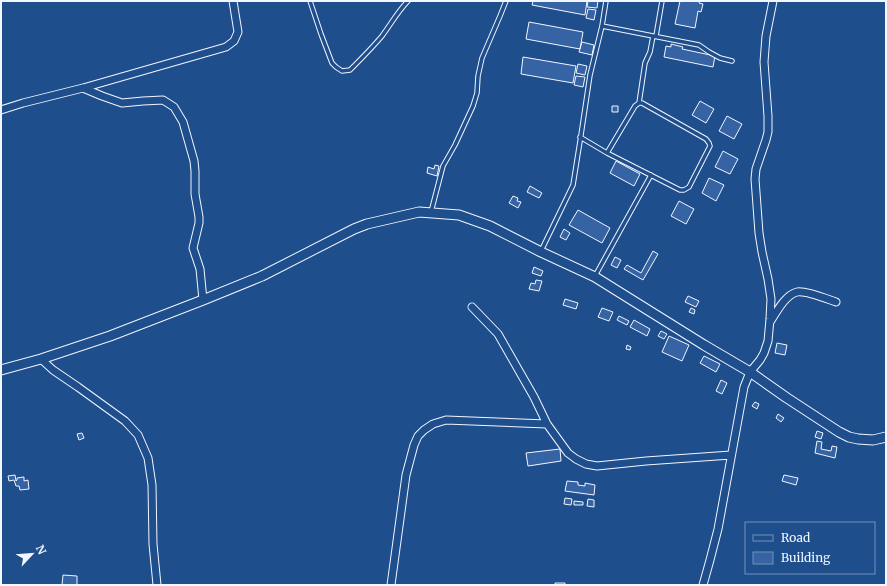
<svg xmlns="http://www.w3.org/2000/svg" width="887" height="586" viewBox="0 0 887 586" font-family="Merriweather,serif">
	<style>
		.building { fill: #3563a3; stroke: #f2f6ff }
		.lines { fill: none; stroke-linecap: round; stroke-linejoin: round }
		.service-casing { stroke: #f2f6ff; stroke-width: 5.5 }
		.minor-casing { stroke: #f2f6ff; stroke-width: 9 }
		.tertiary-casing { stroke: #f2f6ff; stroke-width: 11 }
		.service { stroke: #1f4e8c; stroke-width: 3.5 }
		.minor { stroke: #1f4e8c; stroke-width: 7 }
		.tertiary { stroke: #1f4e8c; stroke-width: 9 }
	</style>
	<rect width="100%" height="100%" fill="#1f4e8c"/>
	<path class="building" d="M533 1H587L585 15 532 5Z
		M588 1H598L597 8 587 7Z
		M680 1H700L699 3 703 4 701 12 698 11 695 28 675 24Z
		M588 9 596 10 594 20 586 18Z
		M529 22 583 32 580 49 526 39Z
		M582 42 594 45 592 55 579 52Z
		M671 44 683 47 682 49 715 56 713 67 664 57 666 46 671 47Z
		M523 57 576 66 573 83 521 74Z
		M578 64 587 66 585 75 576 73Z
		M576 76 585 77 583 87 574 85Z
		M700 101 714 109 706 123 692 115Z
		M612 106H618V112H612Z
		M727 116 742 124 734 139 719 131Z
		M723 151 738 159 730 174 715 167Z
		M616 161 640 174 634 186 610 173Z
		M435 165 439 166 437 176 427 173 428 167 434 169Z
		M709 178 724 185 716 201 702 193Z
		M530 186 542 193 539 198 527 192Z
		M513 196 518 198 517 201 521 202 518 208 509 203Z
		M679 201 694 209 686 224 671 216Z
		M578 210 610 228 602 243 569 225Z
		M564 229 570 233 566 240 560 237Z
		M653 251 658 254 643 280 624 269 627 265 641 273Z
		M615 257 621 260 617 268 611 265Z
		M534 267 543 271 541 276 532 273Z
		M536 280 542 281 539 291 529 289 531 283 535 284Z
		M688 296 699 301 696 307 685 302Z
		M565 299 578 303 576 309 563 305Z
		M602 308 613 312 609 321 598 317Z
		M691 308 695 310 694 314 689 312Z
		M619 316 629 321 627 325 617 320Z
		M634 320 650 329 647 336 630 327Z
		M661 331 667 334 664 339 658 336Z
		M669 336 689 345 682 361 662 352Z
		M777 343 787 345 785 355 775 353Z
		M627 345 631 347 630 350 626 349Z
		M704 356 720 364 716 372 700 363Z
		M721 380 727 383 722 394 716 391Z
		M755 402 759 404 757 409 752 406Z
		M778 414 784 418 781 422 776 418Z
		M817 431 823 433 821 439 815 437Z
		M82 433 84 438 79 440 77 434Z
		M817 441 822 442 821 449 831 451 832 446 837 447 835 458 815 453Z
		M560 449 561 461 528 466 526 453Z
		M15 475 16 481 17 480V478L24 477V481L28 480 29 489 20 490 19 486H16L14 480 9 481 8 476Z
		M784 475 798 478 796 485 782 481Z
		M567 481 578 482V485L585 486V483L595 485 594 495 565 491Z
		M565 498 572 499 571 505 564 504Z
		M588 499 594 500V507L587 506Z
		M574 501 583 502V505H574Z
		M63 575 77 576V585H62Z
		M555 583H565V585H555Z"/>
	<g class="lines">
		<defs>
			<path id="service" d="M310 1 321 34 332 63 336 67 342 71 350 70C361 59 372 48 382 36 391 24 398 11 408 1
				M602 26 699 45 709 52 720 58 732 61
				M656 36 662 1
				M639 103 645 63 650 52 653 36
				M580 137 607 153 680 190H684L689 187 710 146 709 143 706 139 642 103H639L635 106 607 153
				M431 212 443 166 455 145 473 106 477 93 478 76 482 58 500 16 506 1
				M541 251 573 185 581 135 590 75 602 26 606 1
				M595 276 651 175"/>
			<path id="minor" d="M83 88 102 96 122 103 143 101 163 100 174 107 183 122 194 161 195 171V194L199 217V223L193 248 200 269 203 300
				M1 110 23 103 83 88 226 47 234 41 238 32 233 1
				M472 307 498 334 534 397 547 424 568 453 576 459 586 464 597 466 646 461 731 455
				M770 322C776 313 785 295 797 292 805 290 827 299 836 302
				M41 359 53 370 78 387 125 421 138 435 148 458 152 485 153 544 157 585
				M391 585 406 475 414 445 418 436 424 430 433 424 446 420 547 424
				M703 585 710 560 718 529 744 387 750 372 760 360 764 353 768 341 770 319 771 299 768 279 762 252 759 233 755 179 756 169 766 140 768 132V116L764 62 766 36 773 1"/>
			<path id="tertiary" d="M1 370 41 359 110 336 203 300 262 276 354 229 367 224 419 212 459 215 490 226 541 252 595 277 704 345 750 372 787 398 839 432 849 437 858 439 873 440 886 437"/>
		</defs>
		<use href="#service" class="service-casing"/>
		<use href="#minor" class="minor-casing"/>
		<use href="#tertiary" class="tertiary-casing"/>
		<use href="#service" class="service"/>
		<use href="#minor" class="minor"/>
		<use href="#tertiary" class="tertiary"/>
	</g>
	<rect width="887" height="586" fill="none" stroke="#f2f6ff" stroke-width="4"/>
	<rect x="745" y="522" width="130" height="52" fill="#1f4e8c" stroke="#7391ba"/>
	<rect x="753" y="535" width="20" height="6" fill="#1f4e8c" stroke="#7391ba"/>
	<text x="781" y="542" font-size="12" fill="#f2f6ff">Road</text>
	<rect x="753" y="552" width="20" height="12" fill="#3563a3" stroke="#7391ba"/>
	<text x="781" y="562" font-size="12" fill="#f2f6ff">Building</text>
	<g transform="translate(32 554) rotate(64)" stroke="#1f4e8c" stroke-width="3" paint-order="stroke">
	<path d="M0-3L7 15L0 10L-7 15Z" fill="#f2f6ff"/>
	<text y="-6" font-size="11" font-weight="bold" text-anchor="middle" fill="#f2f6ff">N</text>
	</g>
</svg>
